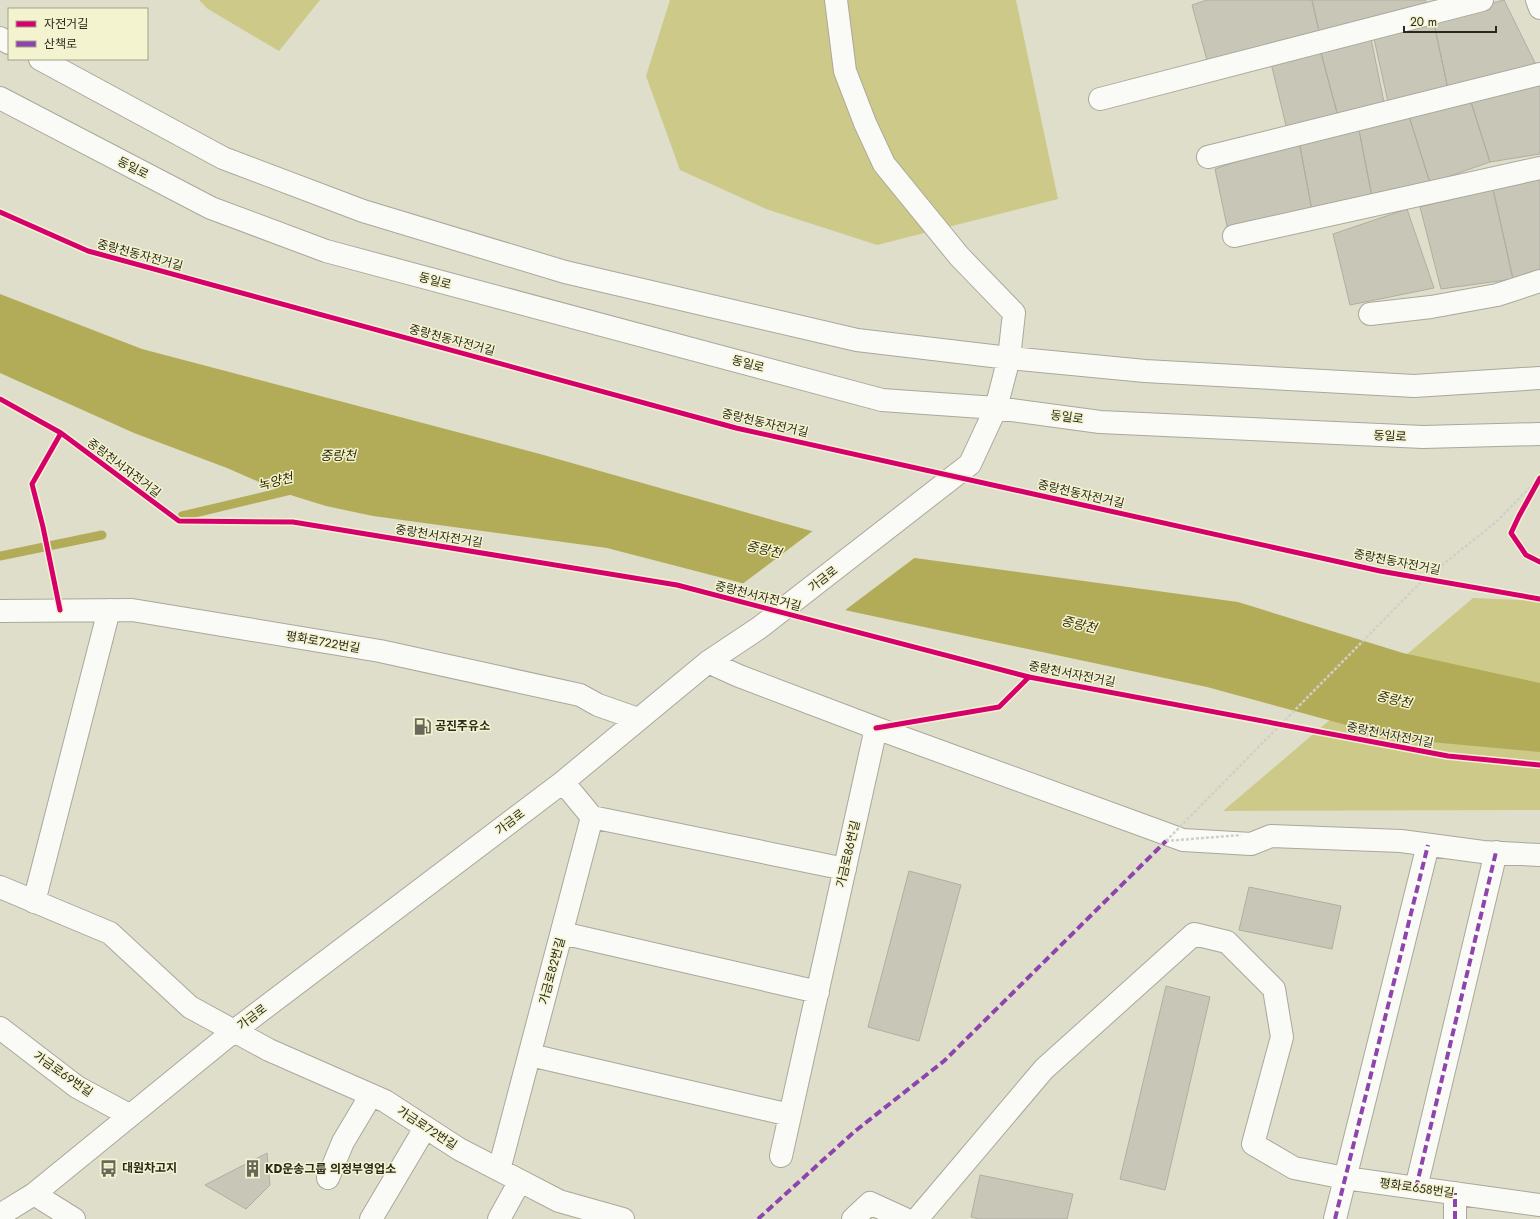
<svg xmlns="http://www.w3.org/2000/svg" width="1540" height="1219" viewBox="0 0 1540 1219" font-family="Jost,'Noto Sans KR',sans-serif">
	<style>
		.green { fill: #cdc988 }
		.water { fill: #b2ac58 }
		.pier { fill: #dfdecb }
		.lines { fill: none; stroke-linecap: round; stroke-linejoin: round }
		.stream { stroke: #b2ac58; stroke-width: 9 }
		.building { fill: #c7c6b7; stroke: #afafa0 }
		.minor-casing { stroke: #a9a89a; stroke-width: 24 }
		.minor { stroke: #fafaf7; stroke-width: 22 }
		.path-bridge { stroke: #d0d0c9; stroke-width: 2.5; stroke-dasharray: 3 2; stroke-linecap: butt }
		.quiet { stroke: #8e44ad; stroke-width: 4; stroke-dasharray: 8 4; stroke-linecap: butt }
		.cycleway-casing { stroke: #f4f3d0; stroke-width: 8 }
		.cycleway { stroke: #d6006c; stroke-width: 5 }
		.labels { text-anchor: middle; stroke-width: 3; stroke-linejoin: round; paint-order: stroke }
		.street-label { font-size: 12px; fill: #29281b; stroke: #f4f3d0 }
		.poi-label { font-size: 12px; font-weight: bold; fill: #29281b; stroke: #f4f3d0; text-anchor: start }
		.water-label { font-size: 13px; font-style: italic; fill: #312d00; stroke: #f4f3d0 }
	</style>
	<rect width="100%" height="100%" fill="#dfdecb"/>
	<path class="green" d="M199 0H320L279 51 208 9Z
		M670 0H1016L1058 199 877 245 766 209 680 170 646 76Z
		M1473 598 1540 601V810L1223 811Z"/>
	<path class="water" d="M0 294 142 349 540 454 900 556 1238 602 1403 653 1540 683V752L1398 739 1207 687 849 611 607 548 373 516 326 506 284 493 227 468 134 433 0 373Z"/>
	<path class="pier" d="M814 530 900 554 917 556 844 611 741 585Z"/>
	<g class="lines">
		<path class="stream" d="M182 516 295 489
			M0 556 102 535"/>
	</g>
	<path class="building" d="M1207 0H1312L1320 36 1208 64 1192 5Z
		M1312 0H1425L1427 3 1320 36Z
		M1504 0 1537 67 1448 89 1433 19Z
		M1433 19 1448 89 1388 102 1373 34Z
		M1370 34 1385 107 1339 120 1321 53Z
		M1321 53 1339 120 1288 134 1271 63Z
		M1540 78V154L1490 162 1470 99Z
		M1470 99 1490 162 1430 183 1409 116Z
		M1409 116 1430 183 1373 202 1359 130Z
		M1359 130 1373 202 1313 216 1299 141Z
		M1299 141 1313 216 1228 231 1215 169Z
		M1540 177V271L1513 279 1493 189Z
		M1493 189 1513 279 1441 289 1420 207Z
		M1407 209 1434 288 1350 305 1333 234Z
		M909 871 961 885 919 1041 868 1027Z
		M1249 887 1341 906 1332 949 1239 930Z
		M1166 986 1210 997 1165 1190 1120 1179Z
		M267 1153 270 1185 246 1209 205 1185Z
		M980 1175 1073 1194 1067 1219H979L971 1217Z"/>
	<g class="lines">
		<defs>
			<path id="minor" d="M1537 0 1540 8
				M0 38 9 43
				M40 59 223 158 363 211 565 272 857 340 1009 358 1145 371 1414 386 1540 378
				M0 98 211 208 326 251 882 400 996 408 1100 422 1423 437 1540 434
				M1100 99 1482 0
				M1208 157 1540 74
				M1234 236 1540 168
				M1370 314 1431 307 1497 295 1540 281
				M0 611 132 610 380 651 580 695 598 705 638 719
				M708 662 739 676 876 728 781 1156
				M876 728 1183 840 1251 844 1271 836 1401 841 1483 852 1540 855
				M592 817 845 869
				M0 887 110 933 190 1007 234 1031 269 1050 385 1101 459 1149 559 1201 623 1219
				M34 902 109 610
				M562 933 818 992
				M0 1028 77 1087 129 1115
				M530 1055 790 1115
				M499 1170 592 817 563 782
				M328 1178 343 1142 371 1095
				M1416 1188 1496 852
				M34 1194 74 1219
				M0 1215 34 1194 234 1031 563 782 708 662 759 628 970 464 996 408 1009 358 1014 313 959 256 884 164 865 123 845 71 836 0
				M371 1219 425 1128
				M499 1219 520 1181
				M853 1219 870 1203 905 1219
				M917 1219 1044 1069 1194 934 1227 942 1274 989 1282 1037 1253 1144 1294 1168 1345 1178 1540 1205
				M1335 1219 1428 845
				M1455 1219V1193"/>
		</defs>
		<use href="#minor" class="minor-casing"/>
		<use href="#minor" class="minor"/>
		<path class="path-bridge" d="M1166 841 1421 582 1496 522 1540 477
			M1166 841 1241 835"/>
		<path class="quiet" d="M1416 1188 1496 852
			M758 1219 854 1132 944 1061 1166 841
			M1335 1219 1428 845
			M1455 1219V1193"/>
		<defs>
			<path id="cycleway" d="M0 212 88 251 736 428 1380 571 1540 599
				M0 399 61 433 179 521 293 522 677 585 1029 677 1448 756 1540 765
				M1540 478 1519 516 1511 533 1526 555 1540 562
				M60 610 43 527 32 484 61 433
				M876 728 999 707 1029 677"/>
		</defs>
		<use href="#cycleway" class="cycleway-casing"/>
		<use href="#cycleway" class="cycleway"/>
	</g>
	<defs>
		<symbol id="fuel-bare" viewBox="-9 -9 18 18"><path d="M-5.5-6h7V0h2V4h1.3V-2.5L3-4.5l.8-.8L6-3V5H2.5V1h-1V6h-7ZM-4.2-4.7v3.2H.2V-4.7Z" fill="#696859" stroke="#f4f3d0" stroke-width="2.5" paint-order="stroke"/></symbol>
		<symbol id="bus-bare" viewBox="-9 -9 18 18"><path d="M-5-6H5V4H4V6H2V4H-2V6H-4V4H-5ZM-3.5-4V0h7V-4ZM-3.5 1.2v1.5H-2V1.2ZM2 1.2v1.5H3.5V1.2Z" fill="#696859" stroke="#f4f3d0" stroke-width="2.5" paint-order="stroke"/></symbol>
		<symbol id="building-bare" viewBox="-9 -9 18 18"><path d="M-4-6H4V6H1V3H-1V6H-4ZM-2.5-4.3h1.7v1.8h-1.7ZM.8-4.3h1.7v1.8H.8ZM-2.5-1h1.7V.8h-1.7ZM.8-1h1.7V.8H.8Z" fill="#696859" stroke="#f4f3d0" stroke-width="2.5" paint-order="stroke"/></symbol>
	</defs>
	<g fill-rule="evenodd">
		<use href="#fuel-bare" x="410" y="714" width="25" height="25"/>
		<use href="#bus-bare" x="96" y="1156" width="25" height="25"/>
		<use href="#building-bare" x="240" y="1156" width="25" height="25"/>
	</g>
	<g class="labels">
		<g class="street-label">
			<text transform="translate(133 168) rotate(27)" y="4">동일로</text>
			<text transform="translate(140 255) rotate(15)" y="4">중랑천동자전거길</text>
			<text transform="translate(435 281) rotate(15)" y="4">동일로</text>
			<text transform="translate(452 340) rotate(15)" y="4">중랑천동자전거길</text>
			<text transform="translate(748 364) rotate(15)" y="4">동일로</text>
			<text transform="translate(1067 417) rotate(8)" y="4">동일로</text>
			<text transform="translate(765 423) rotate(13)" y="4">중랑천동자전거길</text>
			<text transform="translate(1390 436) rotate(3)" y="4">동일로</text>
			<text transform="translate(124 468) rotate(37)" y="4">중랑천서자전거길</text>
			<text transform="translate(1081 494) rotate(13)" y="4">중랑천동자전거길</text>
			<text transform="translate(439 536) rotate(9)" y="4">중랑천서자전거길</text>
			<text transform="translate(1397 562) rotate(11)" y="4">중랑천동자전거길</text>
			<text transform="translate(823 579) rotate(-38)" y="4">가금로</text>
			<text transform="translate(758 596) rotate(14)" y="4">중랑천서자전거길</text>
			<text transform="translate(323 642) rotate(10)" y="4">평화로722번길</text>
			<text transform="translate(1072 674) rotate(11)" y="4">중랑천서자전거길</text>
			<text transform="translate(1390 735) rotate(11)" y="4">중랑천서자전거길</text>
			<text transform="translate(510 822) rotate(-37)" y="4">가금로</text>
			<text transform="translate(848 854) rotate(-77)" y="4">가금로86번길</text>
			<text transform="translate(552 971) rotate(-75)" y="4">가금로82번길</text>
			<text transform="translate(252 1017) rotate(-37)" y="4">가금로</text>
			<text transform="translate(63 1074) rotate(35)" y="4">가금로69번길</text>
			<text transform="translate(427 1128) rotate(33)" y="4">가금로72번길</text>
			<text transform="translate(1417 1188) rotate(8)" y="4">평화로658번길</text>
		</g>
		<g class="poi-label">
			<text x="435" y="730">공진주유소</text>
			<text x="122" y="1172">대원차고지</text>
			<text x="265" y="1173">KD운송그룹 의정부영업소</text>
		</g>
		<g class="water-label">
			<text x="338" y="460">중랑천</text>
			<text transform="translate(275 481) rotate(-14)" y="5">녹양천</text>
			<text transform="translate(764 549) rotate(13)" y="5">중랑천</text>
			<text transform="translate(1079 624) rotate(13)" y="5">중랑천</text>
			<text transform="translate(1394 699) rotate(13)" y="5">중랑천</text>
		</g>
	</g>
	<rect x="8" y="8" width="140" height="52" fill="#f4f3d0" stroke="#a3a288"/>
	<rect x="16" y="21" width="20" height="6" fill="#d6006c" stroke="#a3a288"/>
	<text x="44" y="28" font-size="12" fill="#29281b">자전거길</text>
	<rect x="16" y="41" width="20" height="6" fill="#8e44ad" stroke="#a3a288"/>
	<text x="44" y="48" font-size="12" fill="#29281b">산책로</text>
	<path d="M1404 26v6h92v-6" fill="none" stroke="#29281b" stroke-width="2"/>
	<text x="1410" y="26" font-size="12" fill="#29281b" stroke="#f4f3d0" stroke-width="3" paint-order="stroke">20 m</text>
</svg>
